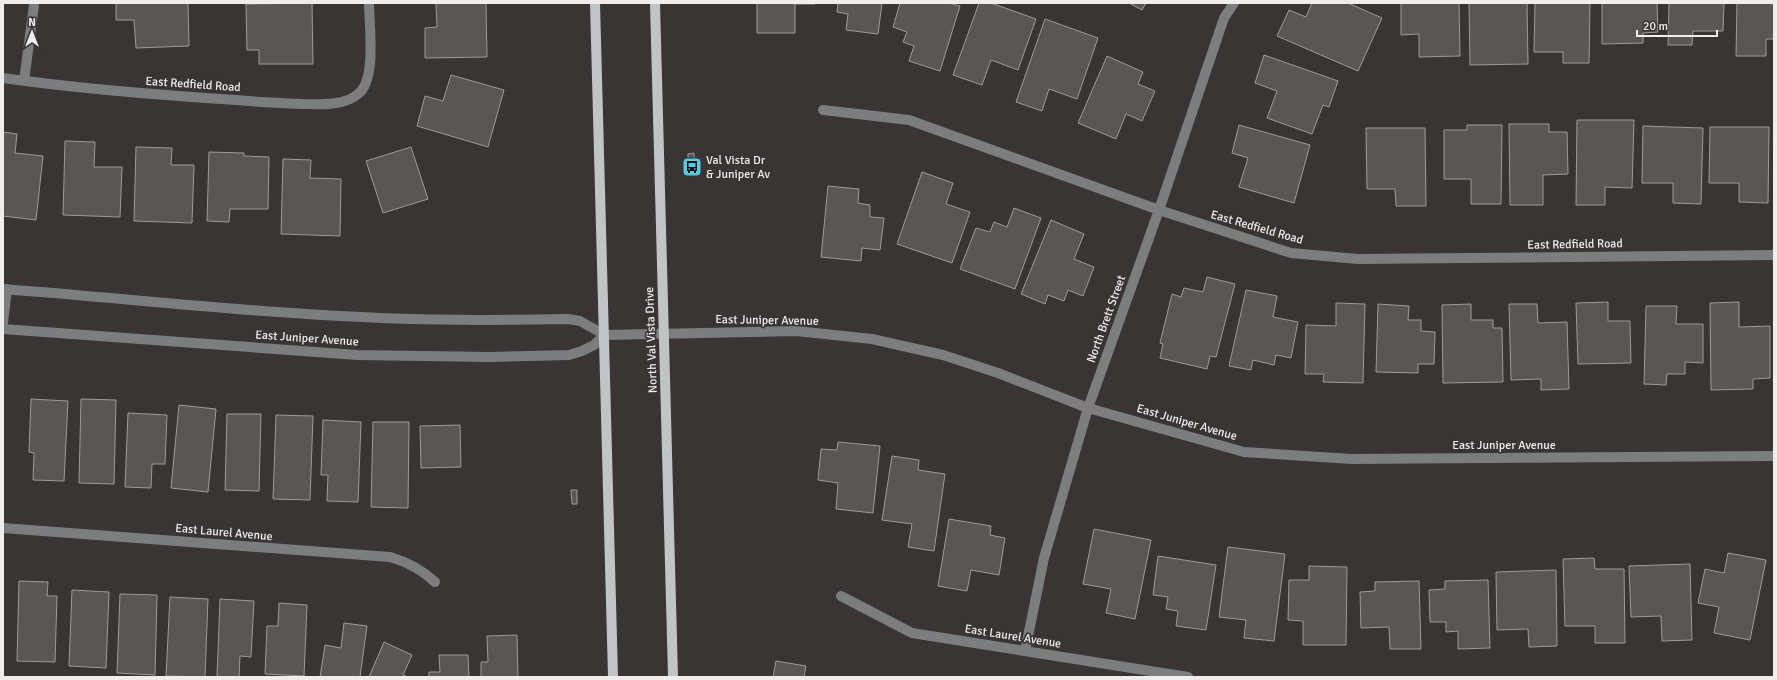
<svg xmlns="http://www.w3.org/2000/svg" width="1777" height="680" viewBox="0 0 1777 680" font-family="Signika,sans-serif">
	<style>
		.building { fill: #595755; stroke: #9e9b99 }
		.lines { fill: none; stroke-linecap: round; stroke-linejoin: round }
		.minor { stroke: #7b7d7e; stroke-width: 10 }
		.major { stroke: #c0c4c5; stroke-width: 10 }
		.labels { text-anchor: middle; stroke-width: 3.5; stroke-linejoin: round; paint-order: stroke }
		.street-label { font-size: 12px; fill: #efeeed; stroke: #383534 }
		.poi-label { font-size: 12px; fill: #efeeed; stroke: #383534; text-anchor: start }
	</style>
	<rect width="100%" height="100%" fill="#383534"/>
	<path class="building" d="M116 3H188L189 46 136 48 134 20H116Z
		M312 3 313 64H259V50H247L246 4Z
		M436 3H486L487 57 425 58V28L437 27Z
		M757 3H815V4H795V33H757Z
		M838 3H882L878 34 846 30 848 14 837 12Z
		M900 3H949L960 6 940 71 909 61 914 46 903 42 907 32 893 27Z
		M979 3H991L1036 19 1018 70 991 60 982 85 953 75Z
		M1129 3H1146L1142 10Z
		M1312 3H1348L1382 18 1358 71 1277 36 1289 10 1306 17Z
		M1401 3H1459L1460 56 1419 57V34L1401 35Z
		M1469 3H1527L1528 64 1470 65Z
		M1535 3H1590L1589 63H1563V52H1534Z
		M1602 3H1657L1658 32 1643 33V43L1602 44Z
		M1669 3H1724L1723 31H1693L1692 45H1668Z
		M1737 3H1774V39H1766V56H1736Z
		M1045 19 1098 38 1077 99 1049 89 1042 111 1016 102Z
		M1264 55 1338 81 1329 107 1323 105 1312 134 1267 118 1277 91 1255 83Z
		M1107 56 1143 72 1138 84 1155 91 1142 121 1126 114 1116 139 1078 123Z
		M451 75 504 90 488 147 417 126 425 96 443 101Z
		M1577 120H1634L1632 188 1605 187V205H1576Z
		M1509 124H1549V132H1567L1568 174 1543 175V205H1510Z
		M1239 125 1310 145 1294 203 1239 187 1248 158 1232 153Z
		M1467 125H1502L1501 204H1471V179H1444V130H1467Z
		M1643 126 1703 128 1701 204 1673 203V183H1642Z
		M1710 127H1769L1768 203 1739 202V183H1709Z
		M1366 128H1425L1426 206H1396L1395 189H1367Z
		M3 132 17 134 15 153 43 156 36 220 3 216Z
		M65 141 95 142 94 167H122L120 217 63 215Z
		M136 147 172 148 171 165H194L192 223 134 221Z
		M411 147 428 199 383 213 366 161Z
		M209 152 244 153V156L269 157 268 209H230L229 222 207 221Z
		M694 153 695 172H688V154Z
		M283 159 311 160 310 178 341 179 340 236 281 234Z
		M922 172 953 183 946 204 970 212 952 263 897 244Z
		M828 186 859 189 858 203 870 205V217L884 218 880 250 862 248 861 261 821 257Z
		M1014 208 1041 218 1015 289 960 269 976 228 990 232 994 222 1007 227Z
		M1051 220 1084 234 1074 259 1094 267 1083 296 1068 290 1064 301 1048 295 1045 304 1021 294Z
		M1207 277 1235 284 1216 357 1210 356 1207 369 1160 358 1163 344 1160 343 1172 294 1181 297 1184 288 1203 292Z
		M1246 290 1277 296 1273 317 1298 322 1291 358 1276 355 1274 365 1253 360 1251 370 1229 366Z
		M1608 302V321H1630L1631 363 1578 364 1576 303Z
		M1739 302V327L1770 326V378L1753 379V389L1711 390 1710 303Z
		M1336 303 1365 304 1363 383 1323 382 1324 374H1305L1306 325 1336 326Z
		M1378 304 1409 306 1408 320H1421V331L1435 332 1434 364H1418V373L1376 372Z
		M1471 304V320H1493V328H1502L1503 382 1443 383 1442 305Z
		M1509 304H1537L1538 323 1567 322 1569 389 1541 390V379L1511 380Z
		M1646 306H1677L1676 324H1703V363L1685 362V374H1667L1666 385 1644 384Z
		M31 399 68 401 64 481 33 480 34 453 29 452Z
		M81 399 116 400 114 484 79 483Z
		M179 405 216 409 208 492 171 488Z
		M128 413 167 415 165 464H152L151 488 125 487Z
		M227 414H261L259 491 225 490Z
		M276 415 313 416 310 500 273 499Z
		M323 420 361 422 358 502 327 501 328 475H321Z
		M373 422H409L408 508 371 507Z
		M460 425 461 467 421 468 420 426Z
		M838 442 880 446 873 513 836 509 838 483 818 480 821 449 837 450Z
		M892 456 919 460 918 470 945 474 934 551 908 547 912 524 882 520Z
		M571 490H577V504H572Z
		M949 519 991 526 990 535 1005 538 999 575 971 570 967 591 938 586Z
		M1094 529 1151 540 1135 619 1106 613 1111 589 1083 584Z
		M1228 547 1285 554 1274 641 1244 638 1246 620 1219 617Z
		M1728 553 1766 560 1750 640 1714 633 1719 607 1698 603 1705 569 1724 573Z
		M1158 556 1216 565 1206 630 1176 626 1178 611 1166 609 1168 597 1153 595Z
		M1594 558 1595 569H1624L1625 643H1595V626H1565L1563 559Z
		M1690 564 1692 640 1662 641 1661 616 1631 617 1629 566Z
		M1309 566 1347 567 1346 645H1303V621L1288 620 1289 580H1309Z
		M1556 570 1557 646 1529 647 1528 629 1497 630 1496 572Z
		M1488 580 1490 648 1458 649V631L1446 632V622H1430L1429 590 1445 589V581Z
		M19 581 48 582 47 596H57L55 662 17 661Z
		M1419 581 1421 649H1390L1389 627 1361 628 1360 592 1375 591V582Z
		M72 590 109 592 106 668 69 666Z
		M120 594 157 595 155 675 117 673Z
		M170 597 208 599 205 677 166 676Z
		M220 599 254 601 251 657 240 656 239 677H217Z
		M279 603 307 605 304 676 265 674 267 626H278Z
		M344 623 367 626 360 677H320L325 645 341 648Z
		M517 635 518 677H481V662H488L487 636Z
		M384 642 412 655 403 675 408 677H369Z
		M439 655H468L469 677H429V672H440Z
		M776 661 806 666 804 677H773Z"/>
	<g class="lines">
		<path class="minor" d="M3 78C80 89 158 95 236 100 258 102 280 103 303 104 314 104 325 105 336 103 344 102 352 99 358 94 377 80 369 25 369 3
			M24 81 34 5
			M823 110 909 120 1159 210 1291 253 1358 259 1774 255
			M3 289C123 298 242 312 362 317 431 321 499 320 568 319L580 321 605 335 796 331 872 339 943 355 998 373 1088 408 1244 452 1352 459 1774 456
			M3 323 7 289
			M3 329 357 355 489 357 569 355 582 351 594 345 605 335
			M3 528 390 557C408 562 421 569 435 582
			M841 596 912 633 1188 677
			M1025 651 1044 558 1088 408 1159 210 1224 18 1234 3"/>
		<path class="major" d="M595 3 613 677
			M655 3 673 677"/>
	</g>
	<defs>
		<symbol id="bus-square" viewBox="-11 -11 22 22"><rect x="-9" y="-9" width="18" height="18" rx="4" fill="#57c9e2" stroke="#383534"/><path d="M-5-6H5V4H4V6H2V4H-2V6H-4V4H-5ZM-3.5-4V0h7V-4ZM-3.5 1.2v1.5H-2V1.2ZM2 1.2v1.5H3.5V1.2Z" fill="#111"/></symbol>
	</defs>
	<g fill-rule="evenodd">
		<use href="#bus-square" x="681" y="156" width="22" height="22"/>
	</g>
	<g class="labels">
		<g class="street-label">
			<text transform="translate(193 84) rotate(4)" y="4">East Redfield Road</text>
			<text transform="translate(1257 227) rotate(16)" y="4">East Redfield Road</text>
			<text transform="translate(1575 244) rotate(-1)" y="4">East Redfield Road</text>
			<text transform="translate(1106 319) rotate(-70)" y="4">North Brett Street</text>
			<text transform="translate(767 320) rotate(1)" y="4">East Juniper Avenue</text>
			<text transform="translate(307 338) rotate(4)" y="4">East Juniper Avenue</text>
			<text transform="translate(651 340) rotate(-92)" y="4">North Val Vista Drive</text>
			<text transform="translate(1187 422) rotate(16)" y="4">East Juniper Avenue</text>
			<text x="1504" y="449">East Juniper Avenue</text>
			<text transform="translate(224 532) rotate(5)" y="4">East Laurel Avenue</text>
			<text transform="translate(1013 636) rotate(9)" y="4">East Laurel Avenue</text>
		</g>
		<g class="poi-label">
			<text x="706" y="164">Val Vista Dr<tspan x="706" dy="14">&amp; Juniper Av</tspan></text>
		</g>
	</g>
	<rect width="1777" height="680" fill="none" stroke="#efeeed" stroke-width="8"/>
	<g transform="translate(32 32)" stroke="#383534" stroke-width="3" paint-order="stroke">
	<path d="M0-3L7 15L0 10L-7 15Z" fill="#efeeed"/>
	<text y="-6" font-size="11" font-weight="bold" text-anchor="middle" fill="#efeeed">N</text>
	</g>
	<path d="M1637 30v6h80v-6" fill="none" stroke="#efeeed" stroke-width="2"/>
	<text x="1643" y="30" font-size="12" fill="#efeeed" stroke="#383534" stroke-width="3" paint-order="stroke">20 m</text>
</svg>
